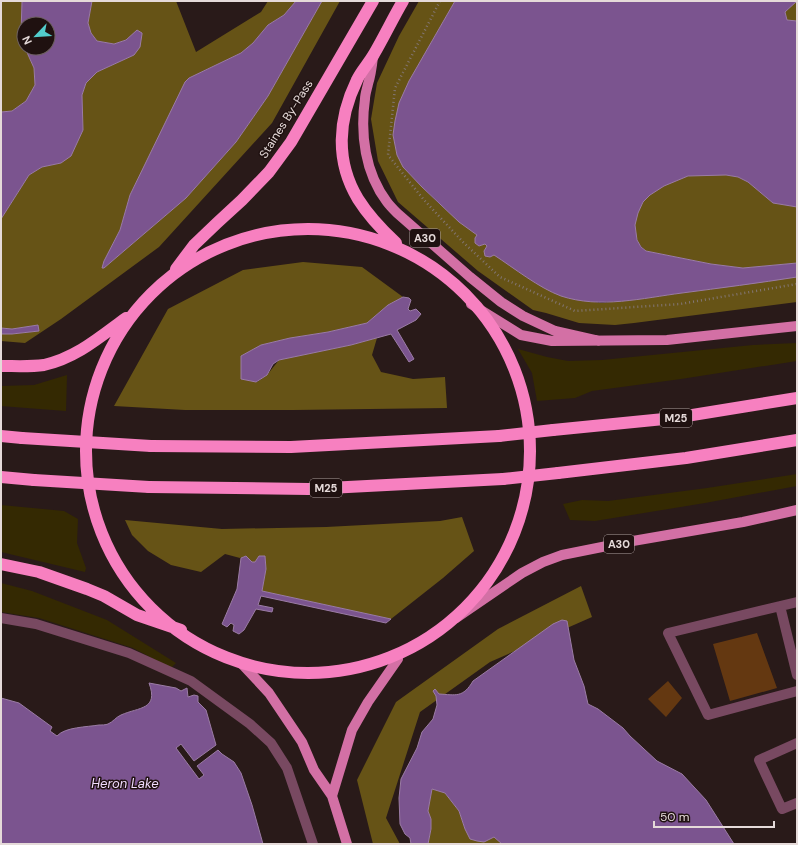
<svg xmlns="http://www.w3.org/2000/svg" width="798" height="845" viewBox="0 0 798 845" font-family="'DM Sans',sans-serif">
	<style>
		.green { fill: #342902 }
		.forest { fill: #665316 }
		.water { fill: #7b548f; stroke: #9b7ca5 }
		.building { fill: #643811 }
		.lines { fill: none; stroke-linecap: round; stroke-linejoin: round }
		.path { stroke: #837675; stroke-width: 2.5; stroke-dasharray: 1 3; stroke-linecap: butt }
		.minor { stroke: #784961; stroke-width: 10 }
		.major { stroke: #d370a5; stroke-width: 10 }
		.highway { stroke: #f780c0; stroke-width: 12 }
		.highway-bridge { stroke: #f780c0; stroke-width: 12 }
		.labels { text-anchor: middle; stroke-width: 3; stroke-linejoin: round; paint-order: stroke }
		.shield { fill: #1f1110; stroke: #aa9e9d; stroke-width: 1 }
		.shield-label { font-size: 11px; font-weight: bold; fill: #e5dad9 }
		.street-label { font-size: 12px; fill: #e5dad9; stroke: #1f1110 }
		.water-label { font-size: 13px; font-style: italic; fill: #f1dbfe; stroke: #1f1110 }
	</style>
	<rect width="100%" height="100%" fill="#291a19"/>
	<path class="green" d="M797 343V361L681 379 592 391 575 398 537 401 532 373 518 349 547 357 568 361 602 360 753 345Z
		M67 375 66 411 1 406V386L34 385Z
		M797 474V486L705 503 595 521 570 520 563 504 582 500 608 501 707 488Z
		M1 505 64 511 78 519 77 543 86 568 85 572 1 552Z
		M1 583 32 591 107 620 176 663 171 668 133 648 39 618 1 612Z"/>
	<path class="forest" d="M1 1H22L21 34 24 44V48H25L34 68 35 85 26 101 12 111 1 112Z
		M92 1H176L196 52 261 12 268 1H296L284 15 268 25 253 43 241 53 189 78 130 195 120 230 104 261V268L186 198 236 142 268 96 322 1H340L272 123 159 247 61 319 25 343 1 341V334H12L39 331 38 325 12 329 1 328V219L29 175 42 167 61 163 83 130 82 95 86 83 97 72 134 55 126 40 114 44 97 41 91 33 88 23Z
		M419 1H455L409 82 403 167C426 192 450 215 477 235L479 246 485 244 494 254 543 287 579 300 602 303 638 299 797 277V302L634 323 615 325 579 323 546 313 533 310 478 271 398 202 378 161 371 119 377 83 399 36Z
		M797 1V21L787 20 785 12Z
		M726 175 738 177 748 182 773 203 797 207V263L744 268 711 264 646 251C637 244 636 238 635 227 633 203 655 189 674 181 679 180 684 177 689 176 700 174 714 175 726 175Z
		M303 262 362 267 403 297 388 305 367 323 328 332 290 338 261 345 241 356 257 382 267 375 279 360 351 345 377 338 372 355 381 372 413 379 445 377 447 408 294 410H185L114 406 168 309 243 270Z
		M462 517 474 551 443 578 391 619 262 591 266 569 265 556 255 562H252L246 556 240 558 225 554 201 572 171 565 148 551 132 535 125 520 222 529 326 527 440 521Z
		M581 586 592 617 490 662 420 712 386 818 400 844H373L357 780 396 702 498 629Z
		M432 789 445 793 459 811 465 829 484 842 494 837 502 844H428L431 829V820L428 811Z"/>
	<path class="water" d="M22 1H92L88 23 91 33 97 41 114 44 126 40 137 30 142 33V34L140 47 134 55 97 72 86 83 82 95 83 130 71 156 61 163 42 167 29 175 1 219V112L12 111 26 101 35 85 34 68 25 48H48V24H24V44L21 34Z
		M296 1H322L268 96 236 142 186 198 104 268H102L104 261 120 230 130 195 185 82 189 78 241 53 253 43 268 25 284 15Z
		M455 1H797L785 12 787 20 797 21V207L773 203 748 182 738 177 726 175 688 176 664 186 650 195 643 202 638 213 635 225 637 240 641 247 646 251 711 264 743 268 797 263V277C759 283 720 288 682 293 643 298 600 309 561 296 539 288 514 268 494 255L490 257 485 256 484 251 487 246 485 244 479 246 475 243V238L477 235 459 222 422 187 403 167 397 155 393 135 395 121 399 103 409 81Z
		M403 297 409 298 411 300 408 309 410 311 416 309 421 314 416 320 397 330 414 359 409 362 391 334 351 345 279 360 273 364 267 375 256 382 241 379V356L261 345 290 338 328 332 367 323 388 305Z
		M38 325 39 331 12 334H1V328L12 329Z
		M246 556 252 562H255L259 556H265L266 569 262 591 391 619 386 623 261 596 258 605 273 608 272 612 256 609 244 630 239 634 233 631 234 625 231 623 227 627 222 624 237 589 241 558Z
		M562 620 567 621 574 660 584 686 588 704 598 709 623 728 630 736 657 761 682 774 706 800 734 844H502L494 837 484 842 477 841 470 839 465 829 459 811 445 793 432 789 428 811 431 819V829L428 844H411L410 838 405 834 400 824 399 798 401 779 417 748 422 732 433 719 437 705 436 696 433 691 435 689 439 694C456 695 463 698 473 681L553 624Z
		M149 683 176 688 181 691 187 688 188 697 194 695 198 696V702L206 710 216 745 194 761 181 744 176 748 199 779 204 775 197 766 218 750 222 754 234 762 241 773 252 805 263 844H1V698L19 703 52 727 50 731 57 736C65 727 87 727 99 725 101 725 106 725 108 724 113 722 116 717 121 715 139 707 159 710 149 683Z"/>
	<path class="building" d="M757 633 777 688 730 701 713 644Z
		M668 681 682 698 666 717 648 699Z"/>
	<g class="lines">
		<path class="path" d="M440 1 395 88 388 155 424 200 462 241 500 277 575 311 680 304 797 284"/>
		<path class="minor" d="M797 602 668 633 708 715 797 691
			M780 606 797 675
			M1 618 36 624 129 653 191 681 250 724 271 743 287 768 313 844
			M797 743 759 760 782 809 797 803"/>
		<path class="major" d="M373 57C372 66 371 75 368 84 367 89 365 94 365 99 360 134 365 173 387 202 390 206 393 209 397 213L470 277 501 302 523 316 555 331 599 341
			M471 304 521 335 552 341 667 340 797 326
			M456 618 522 573 543 562 562 555 627 542 743 522 797 510
			M242 664 269 693 302 742 314 770 332 796 347 844
			M332 796 352 730 368 702 398 659"/>
		<path class="highway" d="M86 451a222 222 0 1 1 444 0a222 222 0 1 1-444 0Z
			M396 243C382 230 368 215 358 199 335 161 338 119 357 80 361 71 369 63 374 54 384 37 393 18 403 1
			M176 269 194 245 217 223 242 200 269 172 291 142 373 1
			M1 366C15 366 30 367 44 365 76 358 100 337 126 318
			M553 430 674 418 797 398
			M1 436 22 438
			M151 446 291 447 499 436
			M558 473 686 458 797 440
			M1 477 34 480
			M149 487 309 489 503 479
			M1 564 39 572 87 589 104 596 137 615 181 630"/>
		<path class="highway-bridge" d="M499 436 553 430
			M22 438 151 446
			M503 479 558 473
			M34 480 149 487"/>
	</g>
	<g class="labels">
		<g class="shield">
			<rect x="410" y="229" width="30" height="18" rx="3"/>
			<rect x="660" y="409" width="32" height="18" rx="3"/>
			<rect x="310" y="479" width="32" height="18" rx="3"/>
			<rect x="604" y="535" width="30" height="18" rx="3"/>
		</g>
		<g class="shield-label">
			<text x="425" y="242">A30</text>
			<text x="676" y="422">M25</text>
			<text x="326" y="492">M25</text>
			<text x="619" y="548">A30</text>
		</g>
		<g class="street-label">
			<text transform="translate(286 119) rotate(-58)" y="4">Staines By-Pass</text>
		</g>
		<g class="water-label">
			<text x="125" y="788">Heron Lake</text>
		</g>
	</g>
	<rect width="798" height="845" fill="none" stroke="#e5dad9" stroke-width="4"/>
	<g transform="translate(36 36) rotate(245)"><circle r="19" fill="#1f1110" stroke="#6e6160"/>
	<path d="M0-3L7 15L0 10L-7 15Z" fill="#52cdcc"/>
	<text y="-6" font-size="11" font-weight="bold" text-anchor="middle" fill="#e5dad9">N</text>
	</g>
	<path d="M654 821v6h120v-6" fill="none" stroke="#e5dad9" stroke-width="2"/>
	<text x="660" y="821" font-size="12" fill="#e5dad9" stroke="#1f1110" stroke-width="3" paint-order="stroke">50 m</text>
</svg>
